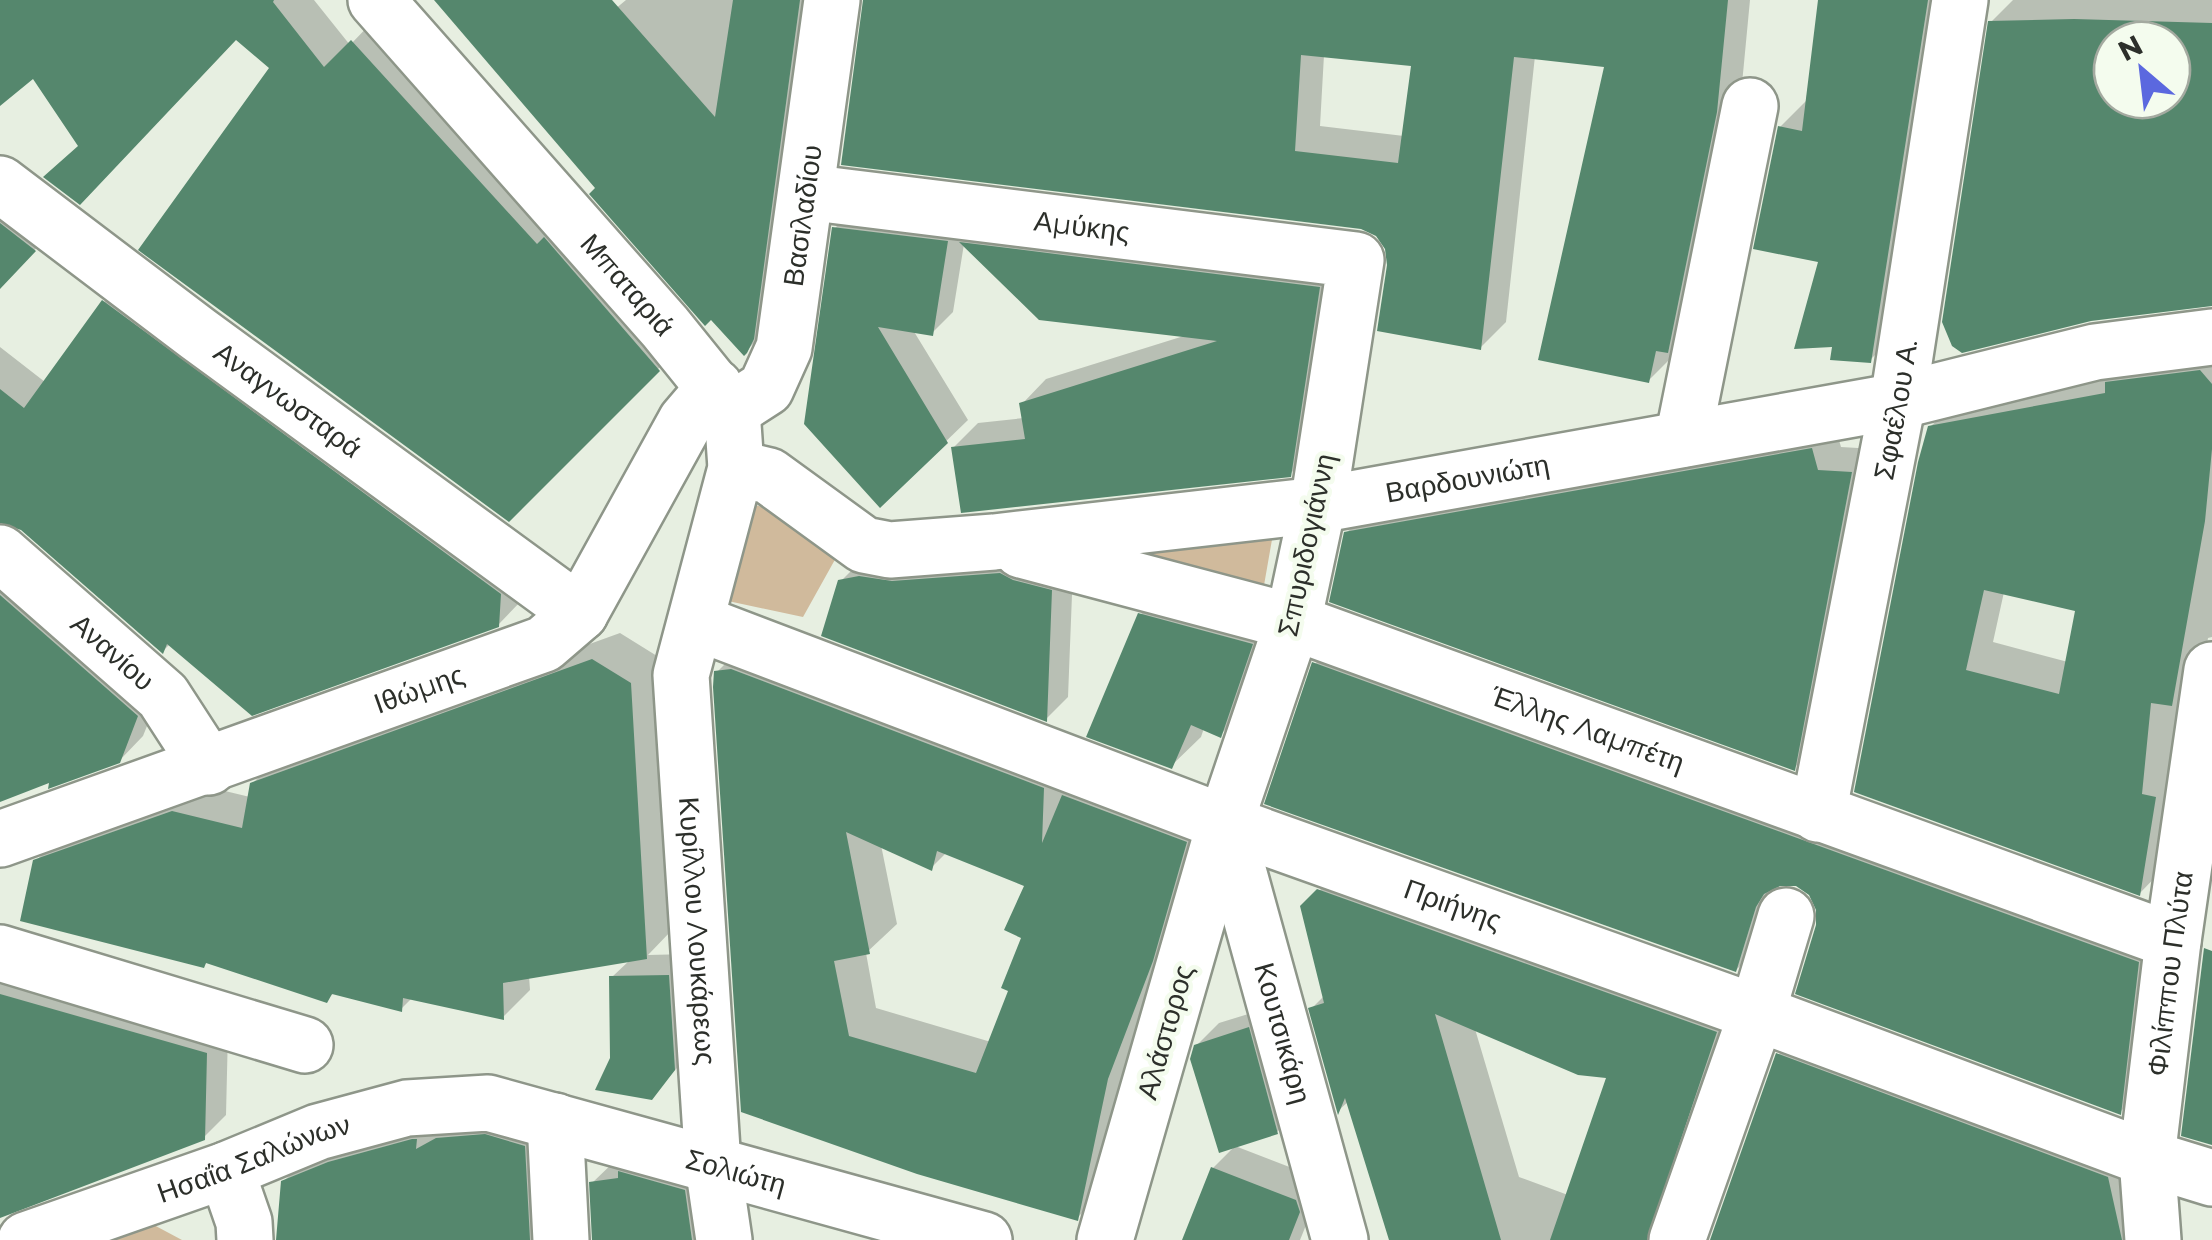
<svg xmlns="http://www.w3.org/2000/svg" width="2212" height="1240" viewBox="0 0 2212 1240" font-family="Montserrat,sans-serif">
	<style>
		.green { fill: #d0ba9c }
		.shadow { fill: #0003; fill-rule: evenodd }
		.building { fill: #55876d; fill-rule: evenodd }
		.lines { fill: none; stroke-linecap: round; stroke-linejoin: round }
		.minor-casing { stroke: #8e9689; stroke-width: 60 }
		.minor { stroke: #fff; stroke-width: 55 }
		.labels { text-anchor: middle; stroke-width: 9; stroke-linejoin: round; paint-order: stroke }
		.street-label { font-size: 28px; fill: #2c2f2a; stroke: #f4fcee }
	</style>
	<rect width="100%" height="100%" fill="#e7efe1"/>
	<path class="green" d="M752 504 791 515 842 547 803 617 728 601Z
		M1274 528 1263 591 1110 545Z
		M152 1224 182 1240H108Z"/>
	<path class="shadow" d="M0 0H314L350 45 376 18 682 345 508 519 273 68 237 38 80 144 34 76 0 103Z
		M436 0H579V39L626 0H821L772 325 746 351 598 188Z
		M865 0H1750L1742 84 1674 355 1648 381 1607 65 1535 56 1506 322 1480 348 1389 265 1388 248 1377 234ZM1324 55 1414 63 1404 136 1320 126Z
		M1821 0H1950L1896 334 1870 360 1835 344 1821 260 1780 127 1806 101Z
		M2013 0H2212V304L1991 22ZM2112 40H2172V100H2112Z
		M0 179 58 225 0 287Z
		M856 207 968 221 965 240 986 219 1344 263 1315 449 1290 474 953 448 978 423 1024 418 1022 404 1046 379 1187 335 964 244 953 312 932 333 913 330 968 420 880 505 835 228Z
		M127 278 522 600 498 625 171 643 163 651 22 527 0 520V347L45 382 104 302Z
		M2212 345V637L2208 638 2188 772 2167 865 2140 893 1857 791 1930 427 1959 399ZM2004 592 2078 609 2068 662 1993 642Z
		M1835 426 1841 447 1875 449 1818 744 1794 768 1346 533 1371 509Z
		M0 548 161 691 143 736 119 761 52 779 0 800Z
		M863 559 1073 569 1068 697 1046 719 840 582Z
		M1170 585 1281 614 1250 705 1220 735 1204 728 1201 737 1171 766 1140 615Z
		M620 633 657 656 672 930 648 955 690 954 696 1046 651 1098 612 1059V977L630 960 529 976 530 990 503 1017 413 997 401 1009 335 992 326 1000 208 961 203 966 35 862 62 834 200 785 250 797 252 784 280 756Z
		M1340 638 2164 936 2146 1086 2120 1112 1818 925 1819 909 1811 894 1797 884 1780 883 1762 944 1736 970 1315 664Z
		M745 644 1214 814 1105 1190 1077 1218 743 1110 717 672ZM881 845 931 868 947 852 1027 885 1025 936 1011 989 991 1042 876 1008 866 953 897 924Z
		M1348 862 1744 1003 1694 1240H1391L1349 1101 1339 1110 1311 1009 1325 995 1303 907ZM1475 1029 1610 1075 1568 1195 1519 1177Z
		M0 967 228 1031 226 1115 204 1137 0 1216Z
		M1271 1007 1299 1110 1277 1132 1196 1046 1219 1023Z
		M1807 1026 2136 1149 2138 1240H1713L1778 1055Z
		M549 1122 567 1240H278L283 1182 308 1157 355 1138Z
		M1235 1146 1318 1178 1321 1188 1300 1240H1185L1213 1168Z
		M617 1159 709 1166 730 1240H594L592 1183Z"/>
	<path class="building" d="M0 0H274L273 2 324 67 351 40 537 244 544 237 660 371 509 522 138 250 269 68 236 40 80 205 43 177 78 146 33 79 0 106Z
		M434 0H612L715 117 733 0H800L754 339 747 353 744 356 711 320 705 326 589 194 595 188Z
		M863 0H1728L1717 112 1668 353 1656 351 1649 383 1538 360 1604 67 1514 57 1481 350 1377 331 1387 265 1385 249 1376 236 1361 229 841 165ZM1301 55 1411 66 1398 163 1295 151Z
		M1818 0H1928L1871 363 1830 360 1832 347 1794 349 1818 262 1753 249 1778 126 1802 131Z
		M2074 19 2212 23V306L2091 321 1962 353 1952 346 1942 322 1988 21ZM2112 40H2172V100H2112Z
		M0 223 36 251 0 289Z
		M832 227 948 241 933 336 878 327 948 443 880 508 804 424Z
		M959 242 1320 287 1291 477 961 513 951 447 1025 439 1019 403 1217 341 1039 320Z
		M102 300 501 594 499 627 252 716 167 644 163 654 21 530 0 523V389L24 408Z
		M2200 370 2212 384V449L2205 521 2172 706 2151 703 2142 794 2156 797 2140 896 1854 792 1918 462 1928 426 2105 393V382ZM1984 590 2075 611 2059 694 1966 670Z
		M1812 448 1818 470 1852 472 1795 771 1329 602 1344 532Z
		M1000 573 1013 580 1052 590 1047 722 821 636 838 580 859 576 892 581Z
		M0 595 138 716 120 763 48 789 49 783 0 802Z
		M1138 613 1253 644 1221 738 1191 725 1172 769 1086 737Z
		M592 659 631 683 647 959 503 983 504 1020 403 998 402 1012 332 994 327 1003 206 963 204 968 20 921 33 860 172 811 242 828 250 783Z
		M1312 662 2139 962 2121 1115 1795 994 1816 925V910L1809 895 1796 886H1780L1764 894 1756 907 1736 972 1264 804Z
		M731 669 1044 788 1042 843 1062 795 1187 842 1153 961 1108 1079 1078 1221 917 1174 741 1112 713 687 714 671ZM846 832 932 871 937 851 1024 886 1004 930 1021 938 1001 988 1008 991 976 1073 849 1036 834 961 870 954Z
		M1317 889 1717 1032 1647 1240H1550L1606 1078 1578 1075 1435 1014 1501 1240H1389L1345 1098 1338 1115 1308 1008 1324 1003 1300 906Z
		M2204 948 2212 951V1145L2181 1136Z
		M669 975 675 1070 652 1100 595 1090 610 1058 609 976Z
		M0 994 207 1053 205 1140 0 1218Z
		M1249 1027 1278 1134 1219 1153 1190 1059 1194 1045Z
		M1776 1053 2108 1177 2122 1240H1710Z
		M485 1134 525 1146 530 1240H276L281 1181 328 1162 412 1139H417L416 1149 436 1138Z
		M1211 1167 1296 1200 1300 1212 1289 1240H1182Z
		M618 1171 685 1190 692 1240H592L589 1182 618 1178Z"/>
	<g class="lines">
		<defs>
			<g id="minor">
				<path id="s1" d="M376 0 665 327 732 410 736 468 681 675 713 1165 724 1240"/>
				<path id="s2" d="M0 184 198 334 580 613"/>
				<path id="s3" d="M806 192 1356 260 1318 505 1293 622 1225 823 1105 1240"/>
				<path id="s4" d="M732 410 766 388 784 348 832 0"/>
				<path d="M1683 439 1750 106"/>
				<path id="s5" d="M736 468 769 476 864 545 890 550 994 542 1318 505 1898 401 2095 352 2212 337"/>
				<path id="s6" d="M1021 550 1293 622 2173 941"/>
				<path id="s7" d="M0 553 163 696 209 767"/>
				<path id="s8" d="M696 622 1225 823 1757 1013 2147 1158 2212 1178"/>
				<path id="s9" d="M1818 814 1898 401 1960 0"/>
				<path id="s10" d="M1225 823 1340 1240"/>
				<path id="s11" d="M0 839 544 644 580 613 686 421 715 387"/>
				<path d="M0 953 305 1045"/>
				<path d="M555 1121 561 1240"/>
				<path d="M226 1170 244 1222 245 1240"/>
				<path id="s12" d="M26 1240 226 1170 318 1132 407 1108 488 1103 984 1240"/>
				<path d="M1677 1240 1757 1013 1786 916"/>
				<path id="s13" d="M2153 1240 2147 1158 2173 941 2212 670"/>
			</g>
		</defs>
		<use href="#minor" class="minor-casing"/>
		<use href="#minor" class="minor"/>
	</g>
	<g class="labels">
		<g class="street-label">
			<text dy="10" stroke="none"><textPath href="#s4" startOffset="218">Βασιλαδίου</textPath></text>
			<text dy="10" stroke="none"><textPath href="#s3" startOffset="278">Αμύκης</textPath></text>
			<text dy="10" stroke="none"><textPath href="#s1" startOffset="380">Μπαταριά</textPath></text>
			<text dy="10" stroke="none"><textPath href="#s2" startOffset="360">Αναγνωσταρά</textPath></text>
			<text dy="10" stroke="none"><textPath href="#s9" startOffset="412">Σφαέλου Α.</textPath></text>
			<text dy="10" stroke="none"><textPath href="#s5" startOffset="760">Βαρδουνιώτη</textPath></text>
			<text transform="translate(1306 545) rotate(-78)" y="10">Σπυριδογιάννη</text>
			<text dy="10" stroke="none"><textPath href="#s7" startOffset="150">Ανανίου</textPath></text>
			<text dy="10" stroke="none"><textPath href="#s11" startOffset="445">Ιθώμης</textPath></text>
			<text dy="10" stroke="none"><textPath href="#s6" startOffset="595">Έλλης Λαμπέτη</textPath></text>
			<text dy="10" stroke="none"><textPath href="#s8" startOffset="808">Πριήνης</textPath></text>
			<text dy="10" stroke="none"><textPath href="#s1" startOffset="1072">Κυρίλλου Λουκάρεως</textPath></text>
			<text dy="10" stroke="none"><textPath href="#s13" startOffset="268">Φιλίππου Πλύτα</textPath></text>
			<text transform="translate(1165 1032) rotate(-74)" y="10">Αλάστορος</text>
			<text dy="10" stroke="none"><textPath href="#s10" startOffset="218">Κουτσικάρη</textPath></text>
			<text dy="10" stroke="none"><textPath href="#s12" startOffset="242">Ησαΐα Σαλώνων</textPath></text>
			<text dy="10" stroke="none"><textPath href="#s12" startOffset="742">Σολιώτη</textPath></text>
		</g>
	</g>
	<g transform="translate(2142 70) rotate(332)"><circle r="48" fill="#f4fcee" stroke="#a4aaa0" stroke-width="2.5"/>
	<path d="M0-8L18 38L0 25L-18 38Z" fill="#5b68df"/>
	<text y="-15" font-size="28" font-weight="bold" text-anchor="middle" fill="#2c2f2a">N</text>
	</g>
</svg>
